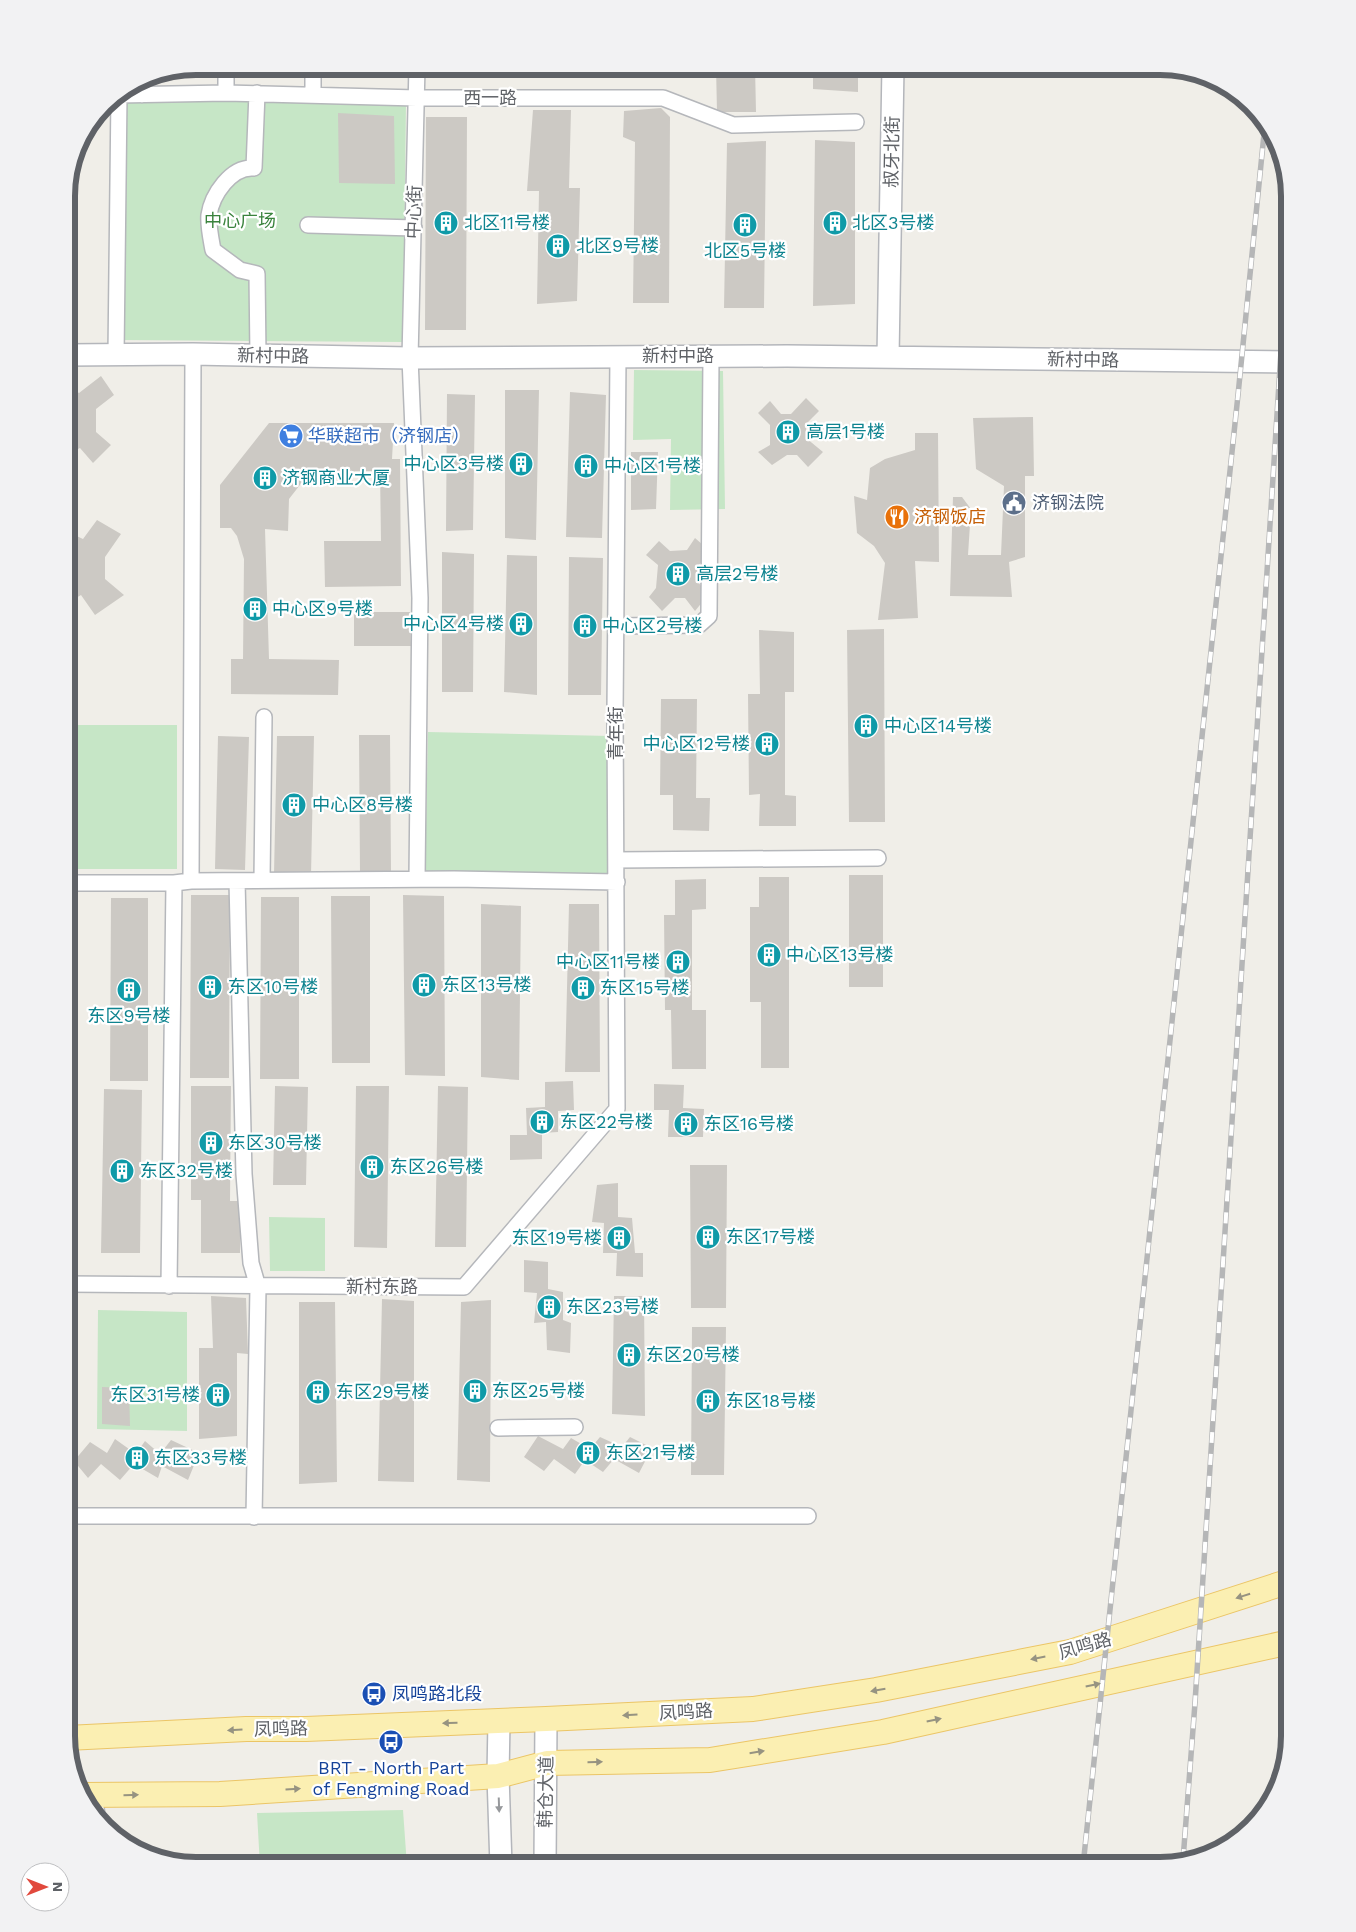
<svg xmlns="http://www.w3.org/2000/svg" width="1356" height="1932" viewBox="0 0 1356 1932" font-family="'Work Sans','Noto Sans SC',sans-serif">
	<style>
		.green { fill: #c6e6c6 }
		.building { fill: #ccc9c4 }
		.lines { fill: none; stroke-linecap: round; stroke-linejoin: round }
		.street-casing { stroke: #b5b7bb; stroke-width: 18 }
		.secondary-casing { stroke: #b4b6bb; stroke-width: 24 }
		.primary-casing { stroke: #ebc566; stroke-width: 26 }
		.street { stroke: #fff; stroke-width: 15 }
		.secondary { stroke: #fff; stroke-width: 21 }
		.primary { stroke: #fbefb2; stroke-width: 24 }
		.rail-casing { stroke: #b5b6b7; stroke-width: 5.5 }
		.rail { stroke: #fff; stroke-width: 4; stroke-dasharray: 11; stroke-linecap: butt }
		.oneway { fill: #969381 }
		.oneway2 { fill: #97999c }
		.labels { text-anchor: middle; stroke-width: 4.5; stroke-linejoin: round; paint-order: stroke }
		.street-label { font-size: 18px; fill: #5f6267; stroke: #fff }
		.park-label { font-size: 18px; fill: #3a833d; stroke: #fff }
		.culture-label { font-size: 18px; fill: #0d838f; stroke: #fff; text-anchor: start }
		.shop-label { font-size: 18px; fill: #366cbe; stroke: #fff; text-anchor: start }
		.service-label { font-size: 18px; fill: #4e5e75; stroke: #fff; text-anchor: start }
		.food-label { font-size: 18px; fill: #c56008; stroke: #fff; text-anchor: start }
		.transit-label { font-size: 18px; fill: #164399; stroke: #fff; text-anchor: start }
		.rim { fill: none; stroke: #5f6267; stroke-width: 6 }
	</style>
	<rect width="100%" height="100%" fill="#f0eee8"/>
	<path class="green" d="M119 98 406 103 403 342 118 340Z
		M634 370 723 371 725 509 670 510 671 439 633 440Z
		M66 725H177V869H66Z
		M428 732 610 736 607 878 425 874Z
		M269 1217 325 1218V1271H270Z
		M98 1310 187 1312V1431L97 1429Z
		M403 1810 407 1866H260L257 1813Z"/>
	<path class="building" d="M251 66H290V72L251 71Z
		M338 66H379V74H338Z
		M437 66H475V69H437Z
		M716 66H755L756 112H717Z
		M813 66H858V92L813 89Z
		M661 108 670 117 669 303H633L635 142 623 137 624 111Z
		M533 110H571L569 188H580L577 301 537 304 539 191H527Z
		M338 113 394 116 395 184 339 183Z
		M426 117H467L466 330H425Z
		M815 140 855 142V304L813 306Z
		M766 141 764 308H724L727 143Z
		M70 173H71V322H66L67 187Z
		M101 376 114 395 96 409V432L111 445 93 463 80 448 66 455V385L79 393Z
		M505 390H539L536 540 505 538Z
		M570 392 606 395 602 538 566 537Z
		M447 394 475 395 473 530 446 531Z
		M806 398 819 411 806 424V438L823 452 808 467 797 455H787L772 465 758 452 770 445V425L758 413 770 401 781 414H791Z
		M1033 417 1034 476H1025V557L1009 562 1012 597 950 596 953 497H962L971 509 968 555H1001L1004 486 976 469 973 418Z
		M269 423H394L392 459H400L401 586 325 587 324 541H381L380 471 310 472 289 499 288 531 265 529 269 659 339 660 338 695 231 694V659H243L244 559 237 536 231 528H220V485Z
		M915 433H938L939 562 915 561 918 618 878 620 885 563 874 546 857 533 854 496 867 500 870 468 885 459 915 450Z
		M631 452H658L656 509 631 510Z
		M97 520 121 534 105 557V579L124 595 95 615 81 595 66 604V534L68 532 83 539Z
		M695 538 711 552 697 567 698 582 708 595 695 611 685 598H675L662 611 649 597 656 588 658 565 646 555 659 541 670 551 687 550Z
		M442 552 474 554 473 692H442Z
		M507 555 537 556V695L504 692Z
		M569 557 603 558 601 695H568Z
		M354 612H410L411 646H354Z
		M884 629 885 822H849L847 630Z
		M759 630 794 632V692H785V795L796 796V826H759L760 794 749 795 748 694H760Z
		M661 699H697L696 798H710L709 831 673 830V795H660Z
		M359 735H390L391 872H360Z
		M218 736 249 737 245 870 215 869Z
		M277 736H314L311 875 274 874Z
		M849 875H883V987H849Z
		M759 877H789V1068H761V1002H750V907H759Z
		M706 879V909L692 910V1010H706V1069H672L671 1010H665L664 915H675V880Z
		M191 895H230L229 1078H190Z
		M403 895 444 896 445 1076 405 1075Z
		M331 896H370V1063H332Z
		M261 897H299V1079H260Z
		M111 898H148V1081H110Z
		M66 901H76V1077H66Z
		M481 904 521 906 519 1080 481 1077Z
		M569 904H599L600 1072H565Z
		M573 1081 574 1110 558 1111V1132L542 1133V1159L510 1160V1135H527L526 1108 545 1107V1082Z
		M654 1084 684 1085 683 1108 704 1109 703 1137H668L669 1110H654Z
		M191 1086H231L230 1201H240V1253H201V1200H191Z
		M275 1086 308 1087 306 1185H273Z
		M356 1086H389L387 1248 354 1247Z
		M438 1086 468 1087 466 1247H435Z
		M104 1089 142 1090 140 1253H101Z
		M690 1165H727L726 1308H691Z
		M618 1183V1217L632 1218 635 1253H643V1277L616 1276 617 1253H603L604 1223 592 1222 597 1185Z
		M524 1260 548 1262V1289L563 1292V1320L571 1323 570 1353 547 1350 546 1322 534 1323 537 1293 524 1292Z
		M211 1296 246 1298 248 1354 237 1353V1436L199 1439V1348H213Z
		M614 1296H644L645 1416 612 1414Z
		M382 1299 414 1301V1482L378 1481Z
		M491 1300 490 1482 457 1480 461 1302Z
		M299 1302H335L337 1482 299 1484Z
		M692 1327H726L724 1475H691Z
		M66 1352H76L77 1434H66Z
		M102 1387 129 1388 130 1426 102 1424Z
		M538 1436 563 1449 571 1438 590 1449 600 1437 622 1447 630 1437 652 1448 639 1473 614 1459 603 1472 585 1460 575 1474 554 1459 544 1471 524 1457Z
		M115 1439 136 1454 145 1441 160 1454 171 1440 199 1453 188 1480 162 1466 158 1478 134 1464 120 1480 101 1464 88 1478 74 1461 90 1442 107 1453Z"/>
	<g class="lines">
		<defs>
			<path id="street" d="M226 66V93
				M142 79V95
				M257 93 254 168C231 166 212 195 209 215 208 226 211 239 213 250L240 270 257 274 258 356
				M118 95 226 93 417 98H663L733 125 856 122
				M313 95V66
				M308 225 414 228
				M116 355 119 95
				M617 626 699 625 709 616 711 357
				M616 860 878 858
				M417 879 420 598 410 358 417 66
				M262 880 264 717
				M191 881 193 354
				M237 881 244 1174 251 1263 258 1287 254 1517
				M66 883H174L191 881 454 879 617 882
				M66 1284 464 1287 617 1109 615 713 618 356
				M169 1286 174 883
				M498 1428 575 1427
				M66 1516H808
				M94 1795 97 1815"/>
			<path id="secondary" d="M66 355 193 354 410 358 787 356 1290 362
				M888 357 893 66
				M499 1721 498 1776 501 1866
				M545 1866 546 1719"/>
			<path id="primary" d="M67 1738 246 1729H306L546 1719 753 1709 876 1690 1070 1652 1290 1581
				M82 1795 220 1794 498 1776 547 1763 710 1760 883 1732 1290 1642"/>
		</defs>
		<use href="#street" class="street-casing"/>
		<use href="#secondary" class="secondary-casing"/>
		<use href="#primary" class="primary-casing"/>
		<use href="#street" class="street"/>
		<use href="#secondary" class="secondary"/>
		<use href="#primary" class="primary"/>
		<defs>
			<path id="rail" d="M1183 1860 1195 1703 1282 336 1290 195
				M1083 1866 1238 395 1265 124"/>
		</defs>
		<use href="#rail" class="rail-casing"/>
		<use href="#rail" class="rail"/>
	</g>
	<defs><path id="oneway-solid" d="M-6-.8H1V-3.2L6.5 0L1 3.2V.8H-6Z" transform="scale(1.25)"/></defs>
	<g class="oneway">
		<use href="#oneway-solid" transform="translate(1243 1596) rotate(162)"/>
		<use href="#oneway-solid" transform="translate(1038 1658) rotate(169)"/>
		<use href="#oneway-solid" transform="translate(1093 1685) rotate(-12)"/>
		<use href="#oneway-solid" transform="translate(878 1690) rotate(170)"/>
		<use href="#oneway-solid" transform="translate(630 1715) rotate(177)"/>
		<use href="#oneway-solid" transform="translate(934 1720) rotate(-12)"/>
		<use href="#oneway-solid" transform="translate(450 1723) rotate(178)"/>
		<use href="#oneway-solid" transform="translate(235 1730) rotate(177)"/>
		<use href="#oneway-solid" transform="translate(757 1752) rotate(-9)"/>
		<use href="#oneway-solid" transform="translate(595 1762) rotate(-1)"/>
		<use href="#oneway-solid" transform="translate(293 1789) rotate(-4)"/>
		<use href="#oneway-solid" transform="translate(131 1795) rotate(-1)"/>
	</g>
	<use class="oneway2" href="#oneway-solid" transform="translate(499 1805) rotate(88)"/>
	<defs>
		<symbol id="building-disc" viewBox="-11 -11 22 22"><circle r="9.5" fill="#0f9aa8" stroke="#fff"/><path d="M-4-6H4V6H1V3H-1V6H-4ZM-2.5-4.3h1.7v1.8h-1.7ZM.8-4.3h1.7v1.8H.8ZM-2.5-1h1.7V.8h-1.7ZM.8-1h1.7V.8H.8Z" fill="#fff"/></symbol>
		<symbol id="supermarket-disc" viewBox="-11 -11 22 22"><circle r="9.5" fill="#3f7fe0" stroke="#fff"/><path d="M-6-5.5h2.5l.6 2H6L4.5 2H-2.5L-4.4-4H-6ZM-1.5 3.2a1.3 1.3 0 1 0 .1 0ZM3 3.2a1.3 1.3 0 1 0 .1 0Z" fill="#fff"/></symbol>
		<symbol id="civic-disc" viewBox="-11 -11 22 22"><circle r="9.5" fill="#5c6f8a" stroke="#fff"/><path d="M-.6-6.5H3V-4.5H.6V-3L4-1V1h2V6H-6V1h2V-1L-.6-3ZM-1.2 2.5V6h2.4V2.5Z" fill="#fff"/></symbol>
		<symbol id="restaurant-disc" viewBox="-11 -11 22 22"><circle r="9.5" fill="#e8710a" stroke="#fff"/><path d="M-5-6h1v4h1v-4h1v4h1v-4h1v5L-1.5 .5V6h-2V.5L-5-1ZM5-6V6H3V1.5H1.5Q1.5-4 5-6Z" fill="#fff"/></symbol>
		<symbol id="bus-disc" viewBox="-11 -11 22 22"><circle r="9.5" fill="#1a4fb4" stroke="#fff"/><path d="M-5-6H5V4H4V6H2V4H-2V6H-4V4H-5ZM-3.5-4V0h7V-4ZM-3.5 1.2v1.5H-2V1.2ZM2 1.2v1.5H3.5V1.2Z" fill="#fff"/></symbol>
	</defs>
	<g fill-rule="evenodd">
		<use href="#building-disc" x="432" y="209" width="28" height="28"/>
		<use href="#building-disc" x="821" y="209" width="28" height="28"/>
		<use href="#building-disc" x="731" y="211" width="28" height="28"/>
		<use href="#building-disc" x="544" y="232" width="28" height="28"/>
		<use href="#building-disc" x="774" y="418" width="28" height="28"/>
		<use href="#supermarket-disc" x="277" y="422" width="28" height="28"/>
		<use href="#building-disc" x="507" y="450" width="28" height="28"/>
		<use href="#building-disc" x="572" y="452" width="28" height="28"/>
		<use href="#building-disc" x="251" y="464" width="28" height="28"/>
		<use href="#civic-disc" x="1000" y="489" width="28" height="28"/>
		<use href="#restaurant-disc" x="883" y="503" width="28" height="28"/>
		<use href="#building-disc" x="664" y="560" width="28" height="28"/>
		<use href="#building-disc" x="241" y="595" width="28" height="28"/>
		<use href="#building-disc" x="507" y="610" width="28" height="28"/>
		<use href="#building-disc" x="571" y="612" width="28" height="28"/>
		<use href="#building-disc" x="852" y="712" width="28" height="28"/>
		<use href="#building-disc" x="753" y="730" width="28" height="28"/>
		<use href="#building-disc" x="280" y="791" width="28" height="28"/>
		<use href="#building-disc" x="755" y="941" width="28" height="28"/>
		<use href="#building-disc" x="664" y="948" width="28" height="28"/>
		<use href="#building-disc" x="410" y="971" width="28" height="28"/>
		<use href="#building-disc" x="196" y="973" width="28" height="28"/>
		<use href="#building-disc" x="569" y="974" width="28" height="28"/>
		<use href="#building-disc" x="115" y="976" width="28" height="28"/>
		<use href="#building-disc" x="528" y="1108" width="28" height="28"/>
		<use href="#building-disc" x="672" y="1110" width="28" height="28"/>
		<use href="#building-disc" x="197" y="1129" width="28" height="28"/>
		<use href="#building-disc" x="358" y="1153" width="28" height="28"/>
		<use href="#building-disc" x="108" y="1157" width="28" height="28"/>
		<use href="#building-disc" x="694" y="1223" width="28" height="28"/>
		<use href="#building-disc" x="605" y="1224" width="28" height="28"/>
		<use href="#building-disc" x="535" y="1293" width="28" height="28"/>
		<use href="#building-disc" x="615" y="1341" width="28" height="28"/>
		<use href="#building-disc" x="461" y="1377" width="28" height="28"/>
		<use href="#building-disc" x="304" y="1378" width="28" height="28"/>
		<use href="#building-disc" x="204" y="1381" width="28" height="28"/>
		<use href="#building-disc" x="694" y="1387" width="28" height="28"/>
		<use href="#building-disc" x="574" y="1439" width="28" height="28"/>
		<use href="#building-disc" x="123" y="1444" width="28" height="28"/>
		<use href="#bus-disc" x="360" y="1680" width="28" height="28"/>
		<use href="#bus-disc" x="377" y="1728" width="28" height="28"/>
	</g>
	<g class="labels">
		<g class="street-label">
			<text x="490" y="104">西一路</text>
			<text transform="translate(892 152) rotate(-89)" y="6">叔牙北街</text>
			<text transform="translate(414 212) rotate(-88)" y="6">中心街</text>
			<text transform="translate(273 356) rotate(1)" y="6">新村中路</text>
			<text x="678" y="362">新村中路</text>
			<text transform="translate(1083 360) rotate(1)" y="6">新村中路</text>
			<text transform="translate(616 733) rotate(-90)" y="6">青年街</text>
			<text x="382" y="1293">新村东路</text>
			<text transform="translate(1085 1646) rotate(-16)" y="6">凤鸣路</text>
			<text transform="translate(686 1712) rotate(-3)" y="6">凤鸣路</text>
			<text transform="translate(281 1729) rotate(-1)" y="6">凤鸣路</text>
			<text transform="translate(546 1792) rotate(-89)" y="6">韩仓大道</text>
		</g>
		<g class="park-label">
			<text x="240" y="227">中心广场</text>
		</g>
		<g class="culture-label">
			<text x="464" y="229">北区11号楼</text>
			<text x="852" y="229">北区3号楼</text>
			<text x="576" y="252">北区9号楼</text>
			<text x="745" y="257" text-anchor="middle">北区5号楼</text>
			<text x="806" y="438">高层1号楼</text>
			<text x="504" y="470" text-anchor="end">中心区3号楼</text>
			<text x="604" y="472">中心区1号楼</text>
			<text x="282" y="484">济钢商业大厦</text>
			<text x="696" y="580">高层2号楼</text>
			<text x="272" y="615">中心区9号楼</text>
			<text x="504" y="630" text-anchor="end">中心区4号楼</text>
			<text x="602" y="632">中心区2号楼</text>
			<text x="884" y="732">中心区14号楼</text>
			<text x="750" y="750" text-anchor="end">中心区12号楼</text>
			<text x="312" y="811">中心区8号楼</text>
			<text x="786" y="961">中心区13号楼</text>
			<text x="660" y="968" text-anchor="end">中心区11号楼</text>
			<text x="442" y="991">东区13号楼</text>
			<text x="228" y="993">东区10号楼</text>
			<text x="600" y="994">东区15号楼</text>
			<text x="129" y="1022" text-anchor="middle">东区9号楼</text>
			<text x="560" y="1128">东区22号楼</text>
			<text x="704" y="1130">东区16号楼</text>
			<text x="228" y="1149">东区30号楼</text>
			<text x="390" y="1173">东区26号楼</text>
			<text x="140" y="1177">东区32号楼</text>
			<text x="726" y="1243">东区17号楼</text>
			<text x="602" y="1244" text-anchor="end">东区19号楼</text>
			<text x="566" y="1313">东区23号楼</text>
			<text x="646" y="1361">东区20号楼</text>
			<text x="492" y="1397">东区25号楼</text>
			<text x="336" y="1398">东区29号楼</text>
			<text x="200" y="1401" text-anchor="end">东区31号楼</text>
			<text x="726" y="1407">东区18号楼</text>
			<text x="606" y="1459">东区21号楼</text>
			<text x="154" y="1464">东区33号楼</text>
		</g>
		<g class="shop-label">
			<text x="308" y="442">华联超市（济钢店）</text>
		</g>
		<g class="service-label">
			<text x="1032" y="509">济钢法院</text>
		</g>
		<g class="food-label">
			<text x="914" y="523">济钢饭店</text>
		</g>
		<g class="transit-label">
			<text x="392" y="1700">凤鸣路北段</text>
			<text x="391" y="1774" text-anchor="middle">BRT - North Part<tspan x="391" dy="21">of Fengming Road</tspan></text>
		</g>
	</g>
	<path d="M0 0H1356V1932H0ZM196 75H1160A121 121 0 0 1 1281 196V1736A121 121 0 0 1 1160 1857H196A121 121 0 0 1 75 1736V196A121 121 0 0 1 196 75Z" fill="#f2f2f3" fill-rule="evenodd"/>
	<path class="rim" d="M196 75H1160A121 121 0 0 1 1281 196V1736A121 121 0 0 1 1160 1857H196A121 121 0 0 1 75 1736V196A121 121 0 0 1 196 75Z"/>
	<g transform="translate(45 1887) rotate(90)"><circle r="24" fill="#ffffff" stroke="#bfc0c2"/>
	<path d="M0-4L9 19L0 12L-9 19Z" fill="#e1493d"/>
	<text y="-8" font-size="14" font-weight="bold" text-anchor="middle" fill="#5f6267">N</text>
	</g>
</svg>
